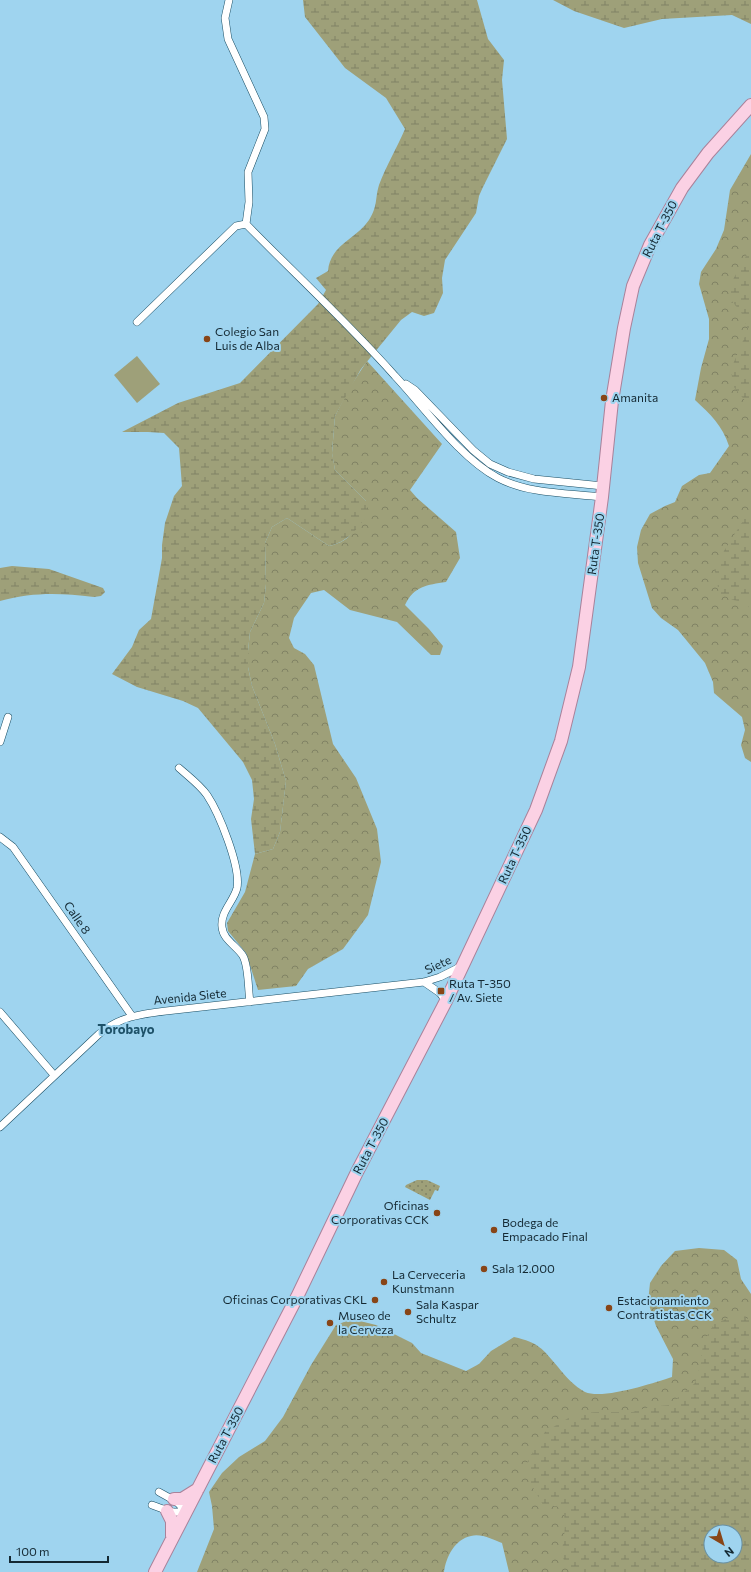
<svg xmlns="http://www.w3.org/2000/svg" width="751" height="1572" viewBox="0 0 751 1572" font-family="Commissioner,sans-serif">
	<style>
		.grass { fill: url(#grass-dots) }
		.forest { fill: url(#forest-crowns) }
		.wetland { fill: url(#wetland-marsh); fill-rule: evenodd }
		.green { fill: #9ea079 }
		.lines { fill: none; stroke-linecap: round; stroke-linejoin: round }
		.street-casing { stroke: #184d64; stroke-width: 8 }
		.primary-casing { stroke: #a9829a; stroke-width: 14 }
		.street { stroke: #fff; stroke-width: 7 }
		.primary { stroke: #fbd1e4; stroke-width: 12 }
		.poi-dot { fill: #884517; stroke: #9fd4ef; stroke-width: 1.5 }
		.labels { text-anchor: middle; stroke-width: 4; stroke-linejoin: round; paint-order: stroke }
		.street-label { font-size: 12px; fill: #142933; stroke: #9fd4ef }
		.poi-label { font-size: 12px; fill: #142933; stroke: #9fd4ef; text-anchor: start }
		.neighbourhood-label { font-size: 13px; font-weight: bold; fill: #1e5269; stroke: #9fd4ef }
	</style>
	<defs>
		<pattern id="grass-dots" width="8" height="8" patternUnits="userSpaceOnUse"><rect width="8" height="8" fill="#9ea079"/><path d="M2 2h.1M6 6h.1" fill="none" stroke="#808264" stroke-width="1.8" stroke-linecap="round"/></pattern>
		<pattern id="forest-crowns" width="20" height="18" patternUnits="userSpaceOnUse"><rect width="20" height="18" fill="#9ea079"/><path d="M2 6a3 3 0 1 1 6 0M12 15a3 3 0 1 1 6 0" fill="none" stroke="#808264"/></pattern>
		<pattern id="wetland-marsh" width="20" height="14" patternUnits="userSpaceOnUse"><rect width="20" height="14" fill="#9ea079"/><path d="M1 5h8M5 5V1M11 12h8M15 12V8" fill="none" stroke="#808264"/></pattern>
	</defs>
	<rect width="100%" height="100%" fill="#9fd4ef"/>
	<path class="grass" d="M417 1180H427L440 1186 438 1191 435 1190 430 1200 405 1187 406 1185Z"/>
	<path class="forest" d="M751 154V513L749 601 751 606V762L745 758 741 745 745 730 742 717 714 693 713 682 705 663 678 630 661 618 652 608 638 563 637 547 641 530 650 514 665 506 675 502 682 486 699 475 710 473 729 446C722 425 711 415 695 400L701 368 709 339V319L699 284 701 272 716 249 724 230 730 190Z
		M367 361 442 444 410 490 417 498 456 532 460 558 446 582C427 585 414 586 405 605L429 629 443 646 440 655H431L397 622 350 610 324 590 311 593 294 618 289 638 294 648 305 654 314 665 333 744 356 778 377 829 381 862 368 915 343 949 308 969 296 986 258 990 246 953 228 931 227 923 245 892 255 854 273 849 280 832 286 781 275 744 252 686 248 667V651L250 632 264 603 266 584 265 543 272 527 287 518 329 546C356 540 357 524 366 501L335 470 332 453 335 416 350 387Z
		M699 1248 724 1250 737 1260 741 1279 751 1294V1327L700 1386 567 1502 576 1572H509L502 1543C494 1540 481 1533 471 1536 455 1539 446 1557 444 1572H197L214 1529 212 1506 209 1492 222 1473 239 1457 265 1441 283 1417 311 1365 336 1325 352 1319 376 1325 412 1343 421 1353 466 1371 479 1364 491 1351 514 1337C539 1343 542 1348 558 1367 566 1377 574 1386 585 1392 603 1400 653 1383 672 1377L673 1359 656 1326 648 1302 650 1283 661 1266 675 1251Z"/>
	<path class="wetland" d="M303 0H477L488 39 504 60 502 80 507 139 483 187 479 196 476 213 445 260 442 278 443 293 434 313 424 316 412 312 401 320 361 369 335 416 332 452 335 470 366 501 368 514C357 529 348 542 329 546L287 518 272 527 265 543 266 584 264 603 250 632 248 651V667L252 686 275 744 286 781 280 832 273 849 255 854 251 819 254 799 252 780 243 762 198 708 183 701 137 687 112 674 132 647 139 630 151 619 162 558V545L165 523 174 496 182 486 179 448 164 433 148 432H122L178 403 240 383 318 304 326 290 316 278 328 271C330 245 355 240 369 220 378 206 375 198 379 185 386 166 397 148 405 129L386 98 345 68 305 17Z
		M553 0H751V24L732 15 662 19 624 28 574 11Z
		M751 247V408L733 386 731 369 748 329 741 312 730 299V285Z
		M751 508V612L747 603 733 600 719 593 715 571 724 551Z
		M12 566 49 569 103 588 105 592 101 596 94 597C59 593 34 592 0 601V568Z
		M733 1316H741L751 1320V1572H570L561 1554C565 1537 566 1524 563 1507L543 1505 531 1484 527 1463 537 1444 545 1432 575 1414 595 1412H633L649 1407 669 1405 695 1383 701 1363 703 1343 714 1324ZM711 1532H735V1556H711Z"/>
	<path class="green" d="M137 356 160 384 137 403 114 375Z"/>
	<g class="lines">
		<defs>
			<path id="street" d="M229 0 225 18 228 39 264 117 265 129 248 172 249 202 246 224
				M137 322 236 226 246 224C296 275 348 323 395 376 425 408 460 458 498 478 529 494 568 493 602 497
				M406 384 415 390 473 450 490 464 508 472 534 479 603 486
				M0 742 8 717
				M179 768C188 776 200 785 207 795 219 813 241 867 237 888 234 901 220 912 222 927 223 940 237 946 243 956 249 967 248 990 250 1002
				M0 837 13 847 132 1016
				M424 982 440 993 446 1001
				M0 1012 54 1075
				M0 1127 99 1034C119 1017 140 1014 166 1011L424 982 440 977 462 966
				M159 1492 177 1502 186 1512
				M152 1505 171 1512H186"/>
			<path id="primary" d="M174 1499H182L198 1489
				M167 1511 172 1521V1536
				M155 1572 297 1297 357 1172 446 1001 536 810 561 741 579 667 602 497 612 401 624 328 633 286 650 245 682 188 708 153 751 105"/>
		</defs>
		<use href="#street" class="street-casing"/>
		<use href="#primary" class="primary-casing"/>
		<use href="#street" class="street"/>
		<use href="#primary" class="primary"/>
	</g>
	<g class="poi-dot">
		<circle cx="207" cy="339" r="4"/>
		<circle cx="604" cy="398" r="4"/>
		<rect x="437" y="987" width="8" height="8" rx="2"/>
		<circle cx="437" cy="1213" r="4"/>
		<circle cx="494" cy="1230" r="4"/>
		<circle cx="484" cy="1269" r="4"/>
		<circle cx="384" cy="1282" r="4"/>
		<circle cx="375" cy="1300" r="4"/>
		<circle cx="609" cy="1308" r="4"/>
		<circle cx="408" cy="1312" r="4"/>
		<circle cx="330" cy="1323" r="4"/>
	</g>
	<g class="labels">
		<g class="street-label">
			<text transform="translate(660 229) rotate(-63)" y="4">Ruta T-350</text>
			<text transform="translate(596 544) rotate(-82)" y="4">Ruta T-350</text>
			<text transform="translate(515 855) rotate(-65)" y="4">Ruta T-350</text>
			<text transform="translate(77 918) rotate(55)" y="4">Calle 8</text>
			<text transform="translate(438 965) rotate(-25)" y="4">Siete</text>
			<text transform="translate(190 997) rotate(-6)" y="4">Avenida Siete</text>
			<text transform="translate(371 1146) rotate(-62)" y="4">Ruta T-350</text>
			<text transform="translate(226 1435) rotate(-62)" y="4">Ruta T-350</text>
		</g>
		<g class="poi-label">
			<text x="215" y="336">Colegio San<tspan x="215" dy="14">Luis de Alba</tspan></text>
			<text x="612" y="402">Amanita</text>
			<text x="449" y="988">Ruta T-350<tspan x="449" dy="14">/ Av. Siete</tspan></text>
			<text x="429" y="1210" text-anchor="end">Oficinas<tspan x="429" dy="14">Corporativas CCK</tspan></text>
			<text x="502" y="1227">Bodega de<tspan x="502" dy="14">Empacado Final</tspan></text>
			<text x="492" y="1273">Sala 12.000</text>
			<text x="392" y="1279">La Cerveceria<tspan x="392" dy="14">Kunstmann</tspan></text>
			<text x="367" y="1304" text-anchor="end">Oficinas Corporativas CKL</text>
			<text x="617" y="1305">Estacionamiento<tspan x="617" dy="14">Contratistas CCK</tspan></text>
			<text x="416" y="1309">Sala Kaspar<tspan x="416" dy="14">Schultz</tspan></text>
			<text x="338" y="1320">Museo de<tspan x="338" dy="14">la Cerveza</tspan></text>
		</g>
		<g class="neighbourhood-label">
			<text x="126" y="1034">Torobayo</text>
		</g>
	</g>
	<g transform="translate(723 1544) rotate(142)"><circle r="19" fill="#9fd4ef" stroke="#6790a4"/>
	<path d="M0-3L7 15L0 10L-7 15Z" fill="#884517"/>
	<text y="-6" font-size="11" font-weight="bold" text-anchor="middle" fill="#142933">N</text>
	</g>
	<path d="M10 1556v6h98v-6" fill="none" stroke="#142933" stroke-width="2"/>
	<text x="16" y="1556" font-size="12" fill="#142933" stroke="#9fd4ef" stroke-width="3" paint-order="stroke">100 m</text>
</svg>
